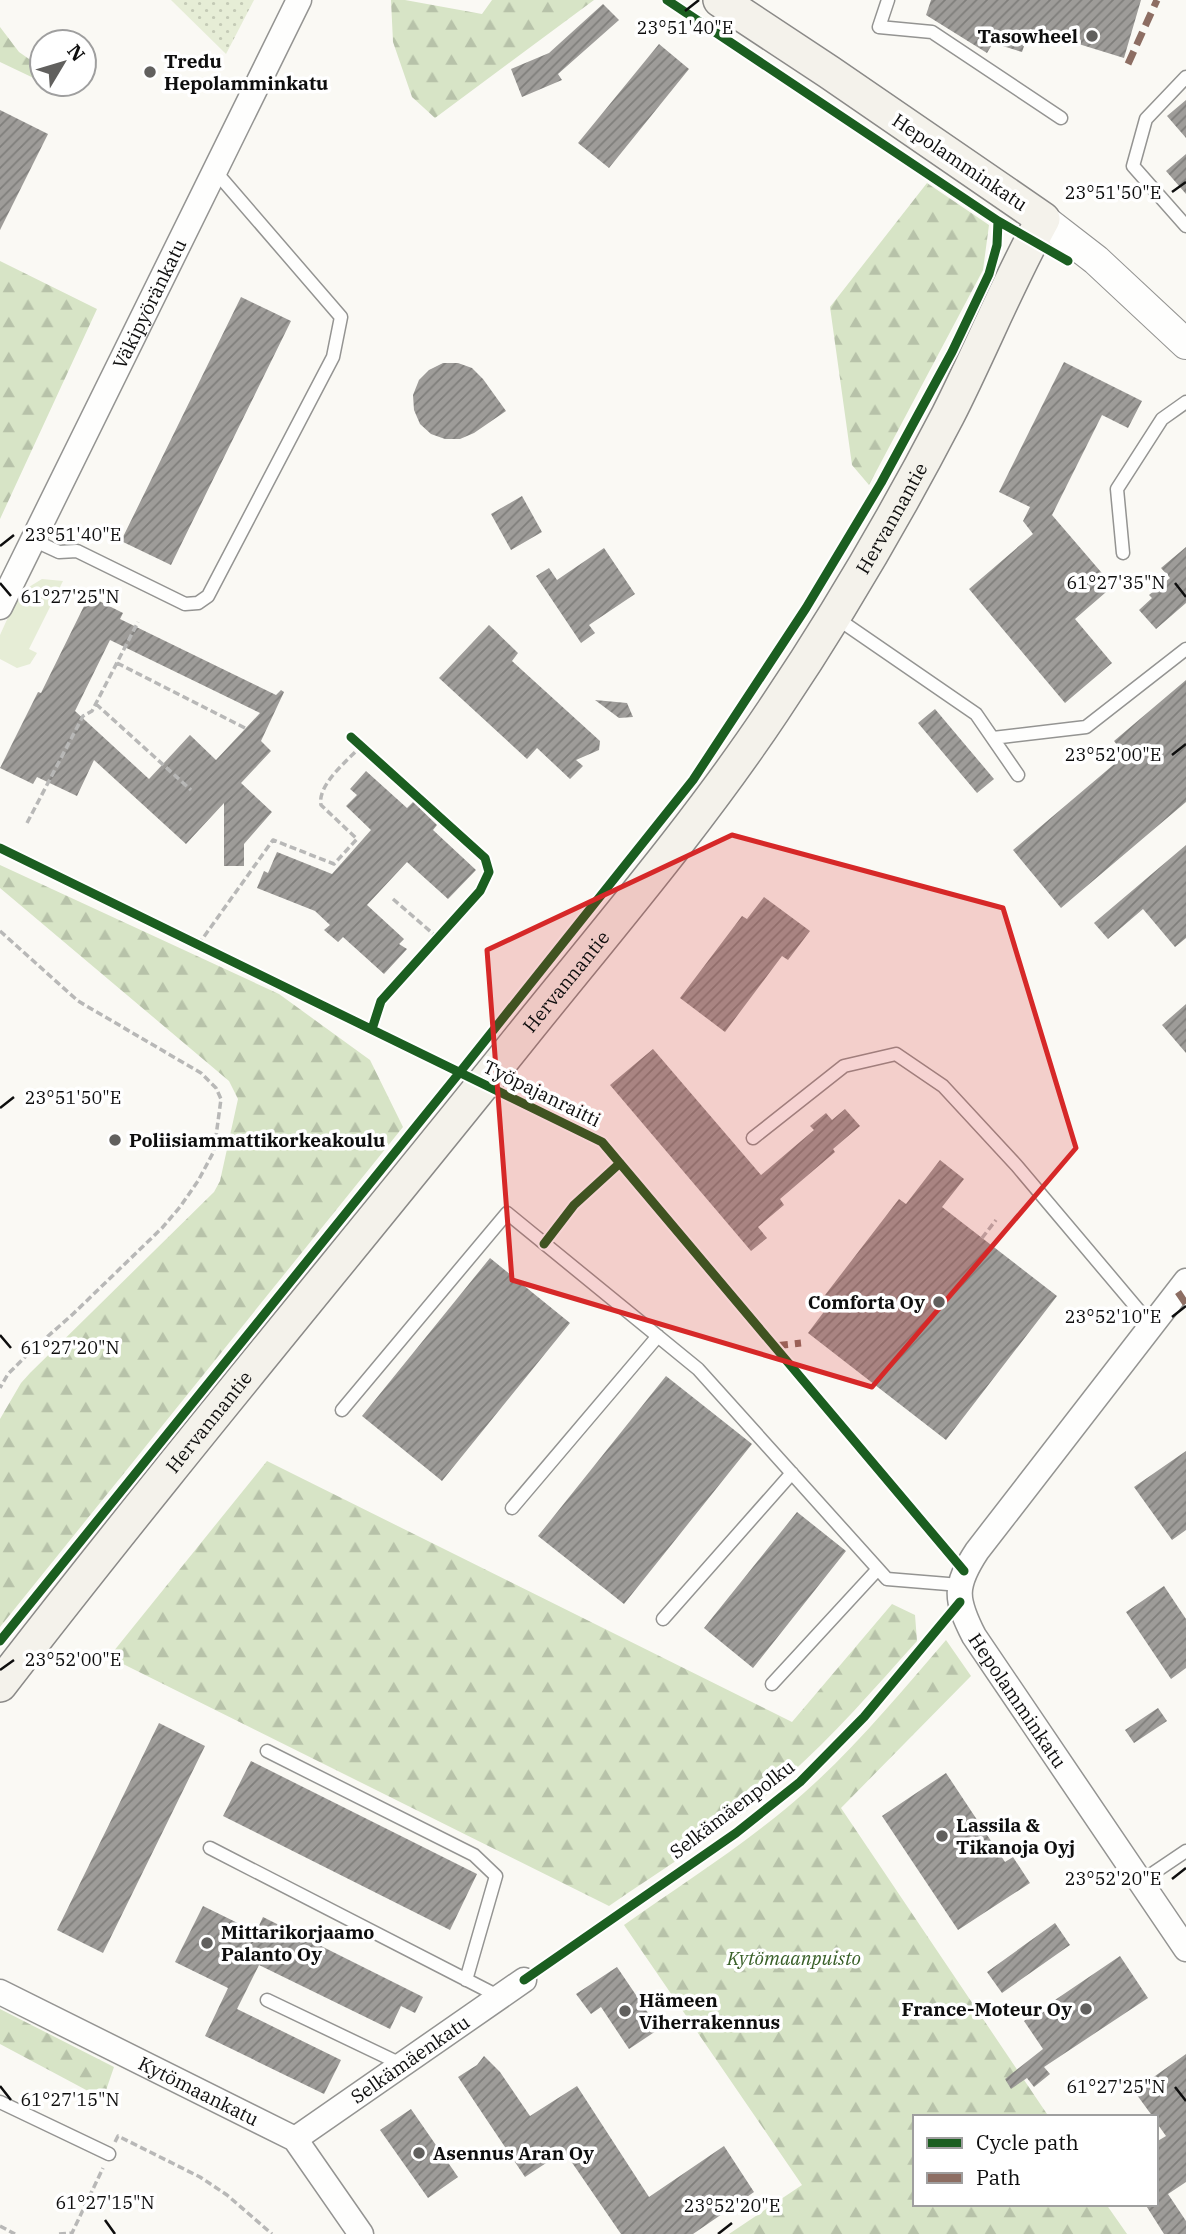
<svg xmlns="http://www.w3.org/2000/svg" width="1186" height="2234" viewBox="0 0 1186 2234" font-family="'IBM Plex Serif',serif">
	<style>
		.grass { fill: #e6edd6 }
		.forest { fill: url(#forest-firs) }
		.park { fill: url(#park-dots) }
		.building { fill: url(#building-hatch); fill-rule: evenodd }
		.lines { fill: none; stroke-linecap: round; stroke-linejoin: round }
		.service-casing { stroke: #949492; stroke-width: 15 }
		.minor-casing { stroke: #949492; stroke-width: 27 }
		.tertiary-casing { stroke: #949492; stroke-width: 32 }
		.secondary-casing { stroke: #8b8a88; stroke-width: 36 }
		.path { stroke: #b8b8b7; stroke-width: 3.5; stroke-dasharray: 7 3.5; stroke-linecap: butt }
		.service { stroke: #fefefd; stroke-width: 12 }
		.minor { stroke: #fefefd; stroke-width: 24 }
		.tertiary { stroke: #fefefd; stroke-width: 30 }
		.secondary { stroke: #f4f2eb; stroke-width: 33 }
		.quiet { stroke: #8d6e63; stroke-width: 7; stroke-dasharray: 14 7; stroke-linecap: butt }
		.cycleway-casing { stroke: #fff; stroke-width: 13 }
		.cycleway { stroke: #1b5e20; stroke-width: 9 }
		.marked { fill: #d62828; fill-opacity: 0.2; stroke: #d62828; stroke-width: 5; stroke-linejoin: round }
		.ticks { fill: none; stroke: #0e0e0e; stroke-width: 2.5 }
		.poi-dot { fill: #61605e; stroke: #fff; stroke-width: 2.5 }
		.labels { text-anchor: middle; stroke-width: 7; stroke-linejoin: round; paint-order: stroke }
		.poi-label { font-size: 19px; font-weight: bold; fill: #0e0e0e; stroke: #fff; text-anchor: start }
		.street-label { font-size: 19px; fill: #0e0e0e; stroke: #fff }
		.park-label { font-size: 19px; font-style: italic; fill: #375e26; stroke: #fff }
		.ticks-label { font-size: 18px; text-anchor: middle; fill: #0e0e0e; stroke: #fff; stroke-width: 7; stroke-linejoin: round; paint-order: stroke }
	</style>
	<defs>
		<pattern id="forest-firs" width="22" height="20" patternUnits="userSpaceOnUse" patternTransform="scale(1.75)"><rect width="22" height="20" fill="#d7e4c6"/><path d="M5 1l3.5 6h-7zM16 11l3.5 6h-7z" fill="#b7c2a9"/></pattern>
		<pattern id="park-dots" width="8" height="8" patternUnits="userSpaceOnUse" patternTransform="scale(1.75)"><rect width="8" height="8" fill="#e6edd6"/><path d="M2 2h.1M6 6h.1" fill="none" stroke="#c4cab6" stroke-width="1.8" stroke-linecap="round"/></pattern>
		<pattern id="building-hatch" width="6" height="6" patternUnits="userSpaceOnUse" patternTransform="scale(1.75)"><rect width="6" height="6" fill="#9e9c99"/><path d="M-1 1l2-2M0 6l6-6M5 7l2-2" fill="none" stroke="#7f7e7b"/></pattern>
	</defs>
	<rect width="100%" height="100%" fill="#faf9f4"/>
	<path class="grass" d="M42 579 63 581 29 649 37 653 30 664 17 668 0 659V635L19 593Z"/>
	<path class="forest" d="M391 0H405L482 14 492 0H594L435 118 412 97 393 42Z
		M0 27 19 52 42 68V82L0 62Z
		M927 183 989 225 983 270 869 485 852 465 830 307Z
		M0 261 97 309 0 519Z
		M0 865 279 994 370 1060 403 1127 0 1627V1419L21 1383 30 1373 214 1192 220 1181 238 1099 229 1081 0 888Z
		M267 1461 792 1722 892 1604 915 1615 917 1641C875 1688 834 1735 787 1777 734 1826 668 1865 609 1906L109 1657Z
		M946 1640 971 1676 841 1808 1049 2117H915V2204H1106L1127 2234H729L802 2185 624 1925C685 1882 749 1842 805 1792 856 1747 901 1692 946 1640Z
		M0 2009 114 2067 103 2099 0 2044Z"/>
	<path class="park" d="M171 0H254L226 54Z"/>
	<path class="building" d="M931 0H1141L1124 58 1030 29 1022 52 993 43 987 53 926 15Z
		M603 4 619 20 558 74 562 80 522 97 511 69 549 53Z
		M659 44 689 69 609 168 578 143Z
		M1186 100V138L1167 116Z
		M0 110 48 134 0 230Z
		M1186 154V194L1166 171Z
		M241 297 291 321 171 565 121 541Z
		M1064 362 1142 401 1128 428 1102 415 1052 515 1113 586 1075 619 1112 663 1065 703 969 589 1033 534 1023 521 1030 507 999 492Z
		M443 363H458L472 368 483 379 506 411 474 433 460 439H445L431 434 420 424 414 410 413 395 419 380 429 370Z
		M522 496 542 532 511 550 491 514Z
		M1186 547V603L1156 629 1139 610 1152 598 1149 595 1170 578 1161 568Z
		M604 548 635 594 589 625 595 633 581 643 536 576 549 568 557 580Z
		M89 596 123 613 120 619 276 695 281 690 284 692 261 741 271 751 241 783 272 812 244 844V866H224V803L186 844 94 760 77 796 37 777 33 784 0 768 38 692 41 693ZM110 640 260 713 216 760 190 735 149 779 75 711Z
		M489 625 518 653 512 661 600 741 599 750 576 760 583 766 570 779 537 748 527 759 439 678Z
		M1186 680V802L1061 908 1013 850 1125 755 1114 741Z
		M595 700 627 703 633 717 619 718Z
		M935 709 994 779 977 793 918 723Z
		M366 771 407 808 413 802 437 825 433 830 476 870 448 899 407 862 367 905 404 939 399 944 407 949 384 974 343 937 338 942 324 930 330 925 315 911 257 888 264 871 268 873 277 852 332 874 371 830 346 806 357 795 350 789Z
		M1186 845V938L1175 947 1143 909 1108 939 1094 923Z
		M764 897 810 931 788 960 782 956 725 1032 680 998 742 916 747 919Z
		M1186 1004V1053L1162 1025Z
		M653 1049 761 1175 814 1130 810 1126 826 1113 832 1120 845 1109 860 1126 833 1149 835 1152 780 1199 784 1205 758 1227 767 1238 751 1251 610 1085Z
		M940 1160 964 1179 942 1207 1057 1296 946 1440 808 1333 829 1305 822 1299 899 1199 906 1204Z
		M490 1258 570 1323 442 1481 362 1416Z
		M666 1376 752 1444 624 1604 538 1536Z
		M1186 1451V1530L1172 1540 1134 1487Z
		M797 1512 846 1551 753 1668 704 1628Z
		M1164 1586 1186 1619V1668L1171 1679 1126 1612Z
		M1158 1708 1167 1721 1134 1743 1125 1730Z
		M159 1723 205 1746 103 1953 57 1930Z
		M251 1761 477 1874 450 1930 223 1816Z
		M946 1773 1005 1862 1013 1857 1030 1883 958 1930 882 1816Z
		M203 1906 256 1932 263 1917 423 1997 415 2013 401 2006 390 2029 259 1965 237 2009 341 2060 324 2094 205 2036 228 1988 175 1962Z
		M1055 1923 1070 1945 1002 1993 987 1972Z
		M1120 1956 1148 1998 1044 2067 1050 2074 1034 2087 1027 2078 1011 2089 1005 2079 1043 2049 1024 2021Z
		M617 1967 659 2029 629 2049 601 2007 591 2014 576 1994Z
		M1186 2054V2182L1168 2194 1186 2221V2234H1164L1145 2204H1156V2142L1166 2136 1156 2122V2117H1153L1134 2091Z
		M484 2056 500 2072 530 2116 577 2086 649 2197 724 2146 754 2192 693 2234H621L564 2151 525 2177 458 2077 477 2065Z
		M411 2109 458 2177 428 2198 380 2130Z"/>
	<g class="lines">
		<defs>
			<path id="service" d="M888 0 879 27 932 32 1061 118
				M1186 77 1146 119 1133 166 1186 226
				M33 540 59 552 77 551 185 604 198 603 208 596 333 357 341 317 215 171
				M1123 553 1117 489 1162 419 1186 402
				M835 617 976 714 1018 775
				M993 738 1086 727 1186 649
				M753 1138 844 1066 896 1054 943 1086 1017 1166 1152 1326
				M342 1410 507 1213 698 1369 887 1579 960 1585
				M512 1508 658 1336
				M663 1619 792 1473
				M772 1684 878 1569
				M267 1751 474 1855 496 1876 466 1980
				M210 1848 500 1997
				M1140 1882 1186 1851
				M267 2000 403 2065
				M0 2102 109 2154"/>
			<g id="minor">
				<path id="s1" d="M0 607 299 0"/>
				<path id="s2" d="M1186 1281 977 1551C954 1586 955 1599 974 1636L1186 1949"/>
				<path id="s3" d="M0 1992 295 2139 361 2234"/>
				<path id="s4" d="M295 2139 524 1980"/>
			</g>
			<path id="tertiary" d="M1043 219 1096 260 1186 344"/>
			<g id="secondary">
				<path id="s5" d="M0 1685C172 1462 353 1247 529 1027 612 924 699 822 773 711 837 616 895 517 948 415 981 350 1008 282 1043 219L829 72 720 0"/>
			</g>
		</defs>
		<use href="#service" class="service-casing"/>
		<use href="#minor" class="minor-casing"/>
		<use href="#tertiary" class="tertiary-casing"/>
		<use href="#secondary" class="secondary-casing"/>
		<path class="path" d="M117 663 245 728
			M96 704 191 790
			M27 823 83 716 92 711 138 622
			M393 899 438 938
			M0 931 78 1001 201 1073 216 1088 221 1099 214 1151 198 1181 180 1207 162 1228 73 1314 29 1353 8 1374 0 1388
			M198 945 273 840 334 864 357 839 321 805C317 785 347 761 361 746
			M982 1238 996 1220
			M115 2142 118 2136 200 2177 227 2195 272 2234
			M0 2226 15 2234
			M59 2234 72 2233 103 2168"/>
		<use href="#service" class="service"/>
		<use href="#minor" class="minor"/>
		<use href="#tertiary" class="tertiary"/>
		<use href="#secondary" class="secondary"/>
		<path class="quiet" d="M1128 64 1157 0
			M1178 1292 1186 1304
			M774 1346 801 1343"/>
		<defs>
			<path id="cycleway" d="M667 0 998 221
				M351 737 485 858 489 872 480 891 381 1001 372 1029
				M0 848 602 1142 964 1571
				M544 1244 574 1205 620 1163
				M0 1641 460 1072 693 780 806 608 881 483 952 352 989 274 997 245 998 221 1068 261
				M524 1980 736 1833 800 1782 864 1717 960 1602"/>
		</defs>
		<use href="#cycleway" class="cycleway-casing"/>
		<use href="#cycleway" class="cycleway"/>
	</g>
	<path class="marked" d="M732 835 1003 908 1076 1148 872 1387 512 1280 487 950Z"/>
	<path class="ticks" d="M685 11 699 0M1172 192 1186 182M0 546 14 535M0 583 11 596M1175 583 1186 597M1172 755 1186 744M0 1108 14 1097M1172 1317 1186 1306M0 1335 11 1348M0 1670 14 1660M1172 1879 1186 1868M0 2086 11 2100M1175 2087 1186 2101M105 2220 115 2234M718 2234 732 2223"/>
	<g class="poi-dot">
		<circle cx="1092" cy="36" r="7"/>
		<circle cx="150" cy="72" r="7"/>
		<circle cx="115" cy="1140" r="7"/>
		<circle cx="939" cy="1302" r="7"/>
		<circle cx="942" cy="1836" r="7"/>
		<circle cx="207" cy="1943" r="7"/>
		<circle cx="1086" cy="2009" r="7"/>
		<circle cx="625" cy="2011" r="7"/>
		<circle cx="419" cy="2153" r="7"/>
	</g>
	<g class="labels">
		<g class="poi-label">
			<text x="1078" y="43" text-anchor="end">Tasowheel</text>
			<text x="164" y="68">Tredu<tspan x="164" dy="22">Hepolamminkatu</tspan></text>
			<text x="129" y="1147">Poliisiammattikorkeakoulu</text>
			<text x="925" y="1309" text-anchor="end">Comforta Oy</text>
			<text x="956" y="1832">Lassila &amp;<tspan x="956" dy="22">Tikanoja Oyj</tspan></text>
			<text x="221" y="1939">Mittarikorjaamo<tspan x="221" dy="22">Palanto Oy</tspan></text>
			<text x="639" y="2007">Hämeen<tspan x="639" dy="22">Viherrakennus</tspan></text>
			<text x="1072" y="2016" text-anchor="end">France-Moteur Oy</text>
			<text x="433" y="2160">Asennus Aran Oy</text>
		</g>
		<g class="street-label">
			<text transform="translate(960 162) rotate(34)" y="7">Hepolamminkatu</text>
			<text dy="7" stroke="none"><textPath href="#s1" startOffset="338">Väkipyöränkatu</textPath></text>
			<text dy="7" stroke="none"><textPath href="#s5" startOffset="1470">Hervannantie</textPath></text>
			<text dy="7" stroke="none"><textPath href="#s5" startOffset="903">Hervannantie</textPath></text>
			<text transform="translate(542 1093) rotate(26)" y="7">Työpajanraitti</text>
			<text dy="7" stroke="none"><textPath href="#s5" startOffset="336">Hervannantie</textPath></text>
			<text dy="7" stroke="none"><textPath href="#s2" startOffset="511">Hepolamminkatu</textPath></text>
			<text transform="translate(732 1809) rotate(-37)" y="7">Selkämäenpolku</text>
			<text dy="7" stroke="none"><textPath href="#s4" startOffset="140">Selkämäenkatu</textPath></text>
			<text dy="7" stroke="none"><textPath href="#s3" startOffset="222">Kytömaankatu</textPath></text>
		</g>
		<g class="park-label">
			<text x="794" y="1965">Kytömaanpuisto</text>
		</g>
	</g>
	<g class="ticks-label">
		<text x="685" y="34">23°51'40"E</text>
		<text x="1113" y="199">23°51'50"E</text>
		<text x="73" y="541">23°51'40"E</text>
		<text x="1116" y="589">61°27'35"N</text>
		<text x="70" y="603">61°27'25"N</text>
		<text x="1113" y="761">23°52'00"E</text>
		<text x="73" y="1104">23°51'50"E</text>
		<text x="1113" y="1323">23°52'10"E</text>
		<text x="70" y="1354">61°27'20"N</text>
		<text x="73" y="1666">23°52'00"E</text>
		<text x="1113" y="1885">23°52'20"E</text>
		<text x="1116" y="2093">61°27'25"N</text>
		<text x="70" y="2106">61°27'15"N</text>
		<text x="105" y="2209">61°27'15"N</text>
		<text x="732" y="2212">23°52'20"E</text>
	</g>
	<rect x="913" y="2115" width="245" height="91" fill="#ffffff" stroke="#9f9f9f" stroke-width="2"/>
	<rect x="927" y="2138" width="35" height="10" fill="#1b5e20" stroke="#9f9f9f" stroke-width="2"/>
	<text x="976" y="2150" font-size="21" fill="#0e0e0e">Cycle path</text>
	<rect x="927" y="2173" width="35" height="10" fill="#8d6e63" stroke="#9f9f9f" stroke-width="2"/>
	<text x="976" y="2185" font-size="21" fill="#0e0e0e">Path</text>
	<g transform="translate(63 63) rotate(52)"><circle r="33" fill="#ffffff" stroke="#9f9f9f" stroke-width="2"/>
	<path d="M0-5L12 26L0 18L-12 26Z" fill="#61605e"/>
	<text y="-10" font-size="19" font-weight="bold" text-anchor="middle" fill="#0e0e0e">N</text>
	</g>
</svg>
